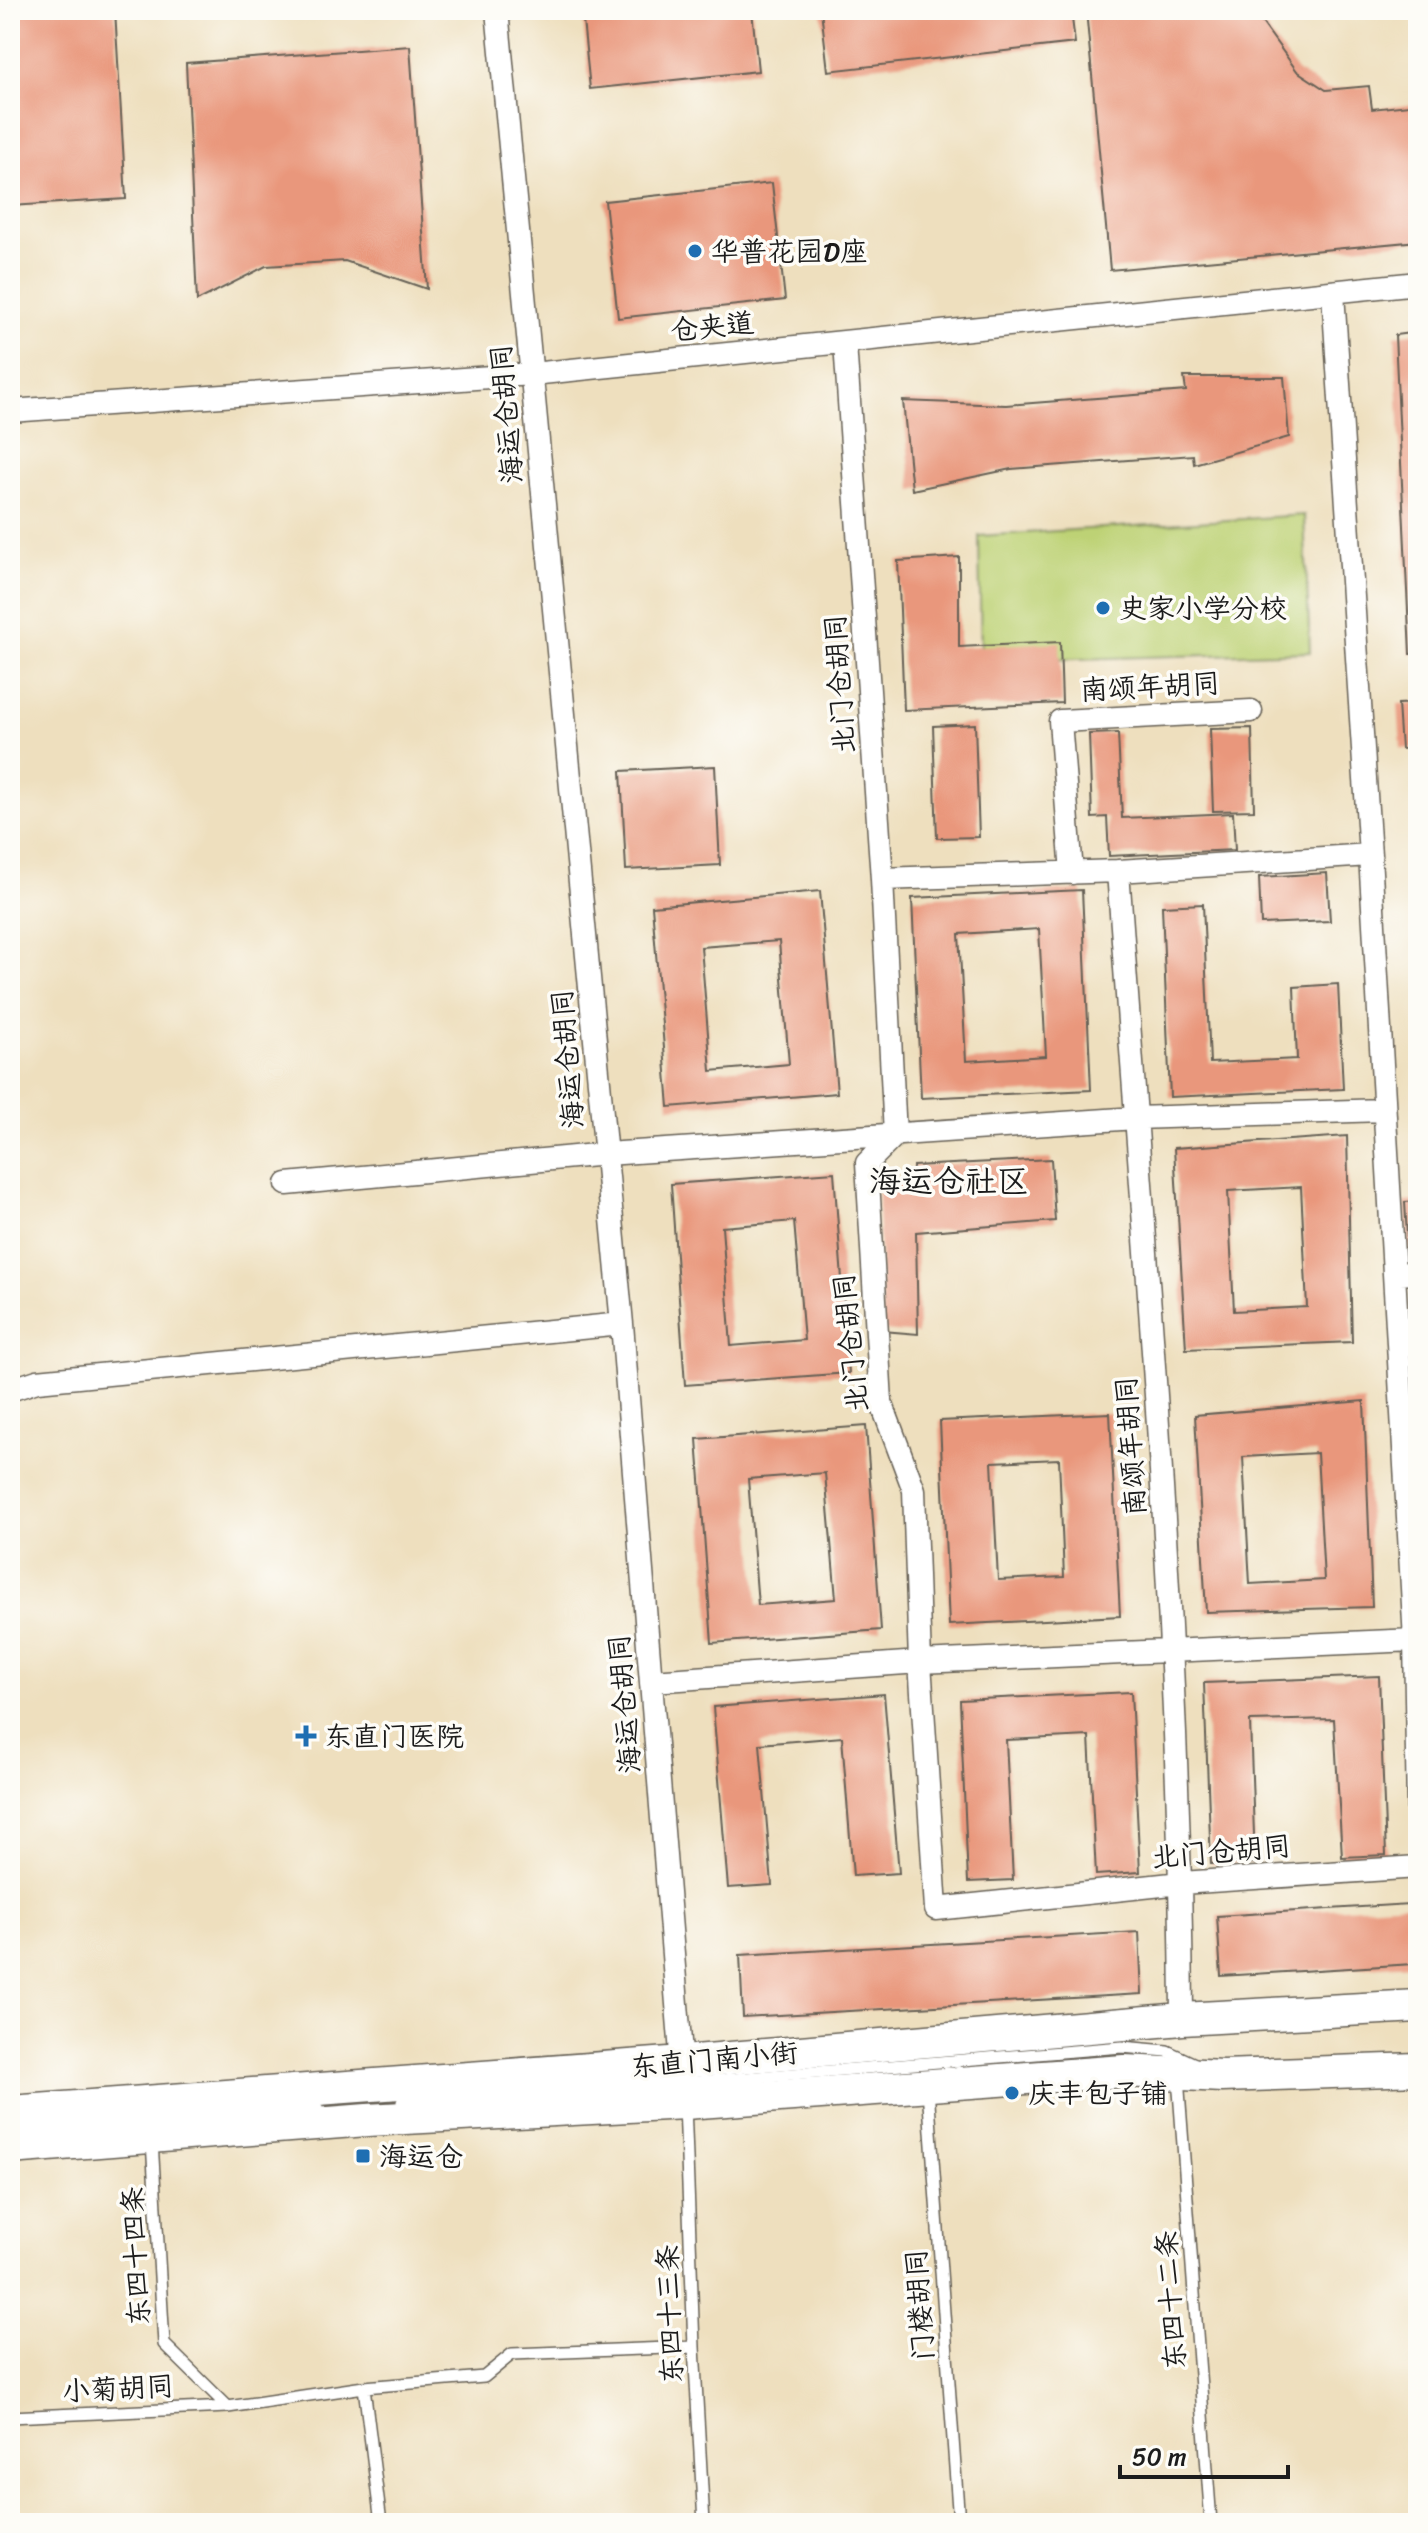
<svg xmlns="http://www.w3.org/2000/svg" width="1428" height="2533" viewBox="0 0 1428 2533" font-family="Sriracha,'LXGW WenKai TC',sans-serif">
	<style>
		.green { fill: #bdd275; stroke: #6c7748; stroke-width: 2 }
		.building { fill: #e9977c; fill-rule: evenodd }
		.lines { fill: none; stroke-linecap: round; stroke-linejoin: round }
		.lane-casing { stroke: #666055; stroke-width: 14 }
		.street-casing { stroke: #666055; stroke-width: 25 }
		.secondary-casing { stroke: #666055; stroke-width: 35 }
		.lane { stroke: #fff; stroke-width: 11 }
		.street { stroke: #fff; stroke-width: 22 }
		.secondary { stroke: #fff; stroke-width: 32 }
		.poi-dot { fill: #1f6fb2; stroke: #fdfcf7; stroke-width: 3 }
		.labels { text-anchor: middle; stroke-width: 7; stroke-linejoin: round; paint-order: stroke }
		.poi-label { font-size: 28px; fill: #1c1c1c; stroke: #fdfcf7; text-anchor: start }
		.street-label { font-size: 28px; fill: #1c1c1c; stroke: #fdfcf7 }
		.quarter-label { font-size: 32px; fill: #1c1c1c; stroke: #fdfcf7 }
	</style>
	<rect width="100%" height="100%" fill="#fdfcf7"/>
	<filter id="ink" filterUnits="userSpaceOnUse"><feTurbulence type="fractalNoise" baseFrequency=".0125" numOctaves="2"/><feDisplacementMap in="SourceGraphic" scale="16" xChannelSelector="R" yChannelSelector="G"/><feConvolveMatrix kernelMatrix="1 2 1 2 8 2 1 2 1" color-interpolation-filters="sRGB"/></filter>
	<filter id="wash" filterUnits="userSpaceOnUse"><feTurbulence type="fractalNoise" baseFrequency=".006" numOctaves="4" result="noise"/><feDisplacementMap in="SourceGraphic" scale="32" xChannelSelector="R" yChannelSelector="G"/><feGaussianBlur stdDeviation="1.8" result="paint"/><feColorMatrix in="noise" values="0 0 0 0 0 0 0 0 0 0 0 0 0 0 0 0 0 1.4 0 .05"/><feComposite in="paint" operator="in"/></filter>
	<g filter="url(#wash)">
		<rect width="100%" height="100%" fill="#eedfbe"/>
		<path class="green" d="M1304 515 1310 652 981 662 979 536Z"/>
		<g id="blocks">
			<path class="building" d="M10 10H115L126 199 10 206Z
				M582 10H752L758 71 590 89Z
				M821 10H1071L1075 43 828 71Z
				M1086 10H1253L1297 71 1326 90 1369 86 1372 109 1418 104V241L1110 270Z
				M410 46 427 289 345 261 266 266 197 301 186 63Z
				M772 183 785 300 618 318 605 201Z
				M1418 332V654H1410L1395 335Z
				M1184 377H1284L1289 437 1194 464 1193 455 1011 469 912 490 903 401 1006 405 1186 391Z
				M959 557V647L1060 642 1062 703 904 710 898 561Z
				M1418 703V748L1401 749 1398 704Z
				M975 724 979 837 937 838 933 726Z
				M1252 728 1254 810 1213 811 1210 729Z
				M1118 733 1122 818 1233 813 1235 850 1109 856 1107 817 1092 818 1089 734Z
				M715 766 720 865 626 870 621 771Z
				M1327 873 1330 921 1261 924 1259 877Z
				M1082 890 1091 1090 921 1098 912 898ZM1039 929 1046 1056 966 1061 959 934Z
				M820 891 837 1093 669 1107 652 906ZM779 941 789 1064 711 1071 701 947Z
				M1203 904 1210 1063 1297 1059 1294 987 1338 984 1343 1089 1170 1097 1162 906Z
				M1347 1136 1352 1342 1186 1349 1174 1148ZM1301 1187 1307 1307 1234 1311 1228 1191Z
				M1051 1159 1055 1221 916 1232 918 1334 883 1331 877 1181H913V1166Z
				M834 1172 849 1373 685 1385 671 1184ZM794 1221 804 1340 731 1346 722 1227Z
				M1418 1201V1253L1408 1254 1405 1202Z
				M1364 1401 1372 1607 1206 1612 1195 1415ZM1317 1453 1324 1580 1250 1584 1243 1457Z
				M1110 1413 1120 1616 949 1625 940 1421ZM1059 1459 1064 1577 998 1580 992 1462Z
				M866 1426 881 1630 712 1643 697 1439ZM825 1473 836 1599 758 1605 748 1479Z
				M1379 1676 1386 1855 1342 1857 1334 1719 1250 1721 1255 1863 1211 1864 1204 1683Z
				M1131 1692 1140 1872 1096 1875 1089 1736 1006 1740 1013 1880 968 1882 960 1700Z
				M884 1694 899 1873 853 1876 842 1737 760 1744 772 1885 728 1888 713 1707Z
				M1409 1904 1413 1964 1221 1976 1217 1916Z
				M1139 1932 1142 1994 743 2017 740 1955Z"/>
		</g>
	</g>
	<g filter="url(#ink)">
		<use href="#blocks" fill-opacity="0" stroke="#666055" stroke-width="2"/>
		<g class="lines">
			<defs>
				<path id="lane" d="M1178 2077 1211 2523
					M928 2089 959 2523
					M402 2102 684 2083 1122 2047 1167 2051 1195 2064
					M685 2104 694 2347 704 2523
					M10 2129 317 2108
					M152 2141 164 2344 228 2407 364 2387 381 2523
					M364 2387 484 2377 512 2354 694 2347
					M10 2417 228 2407"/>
				<path id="street" d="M497 10 622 1324 685 2103
					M1333 293 1370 855 1415 1640 1418 1812
					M845 343 882 879 895 1135 867 1163 881 1402 914 1490 920 1662 936 1909 1181 1883 1418 1867
					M10 411 532 374 1418 283
					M1118 871C1145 1254 1180 1635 1182 2019
					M1072 873 1060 721 1251 711
					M882 879 1118 871 1370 855
					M287 1184 606 1154 1136 1118 1383 1110
					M1394 1274 1418 1273
					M10 1390 37 1381 622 1324
					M652 1681 920 1662 1415 1640"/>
				<path id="secondary" d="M10 2112 683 2062 1182 2019 1418 2006
					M10 2148 367 2120 685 2103 1124 2071 1222 2076 1418 2069"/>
			</defs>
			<use href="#lane" class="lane-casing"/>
			<use href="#street" class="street-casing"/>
			<use href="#secondary" class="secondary-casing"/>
			<use href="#lane" class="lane"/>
			<use href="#street" class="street"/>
			<use href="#secondary" class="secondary"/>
		</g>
	</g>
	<g class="poi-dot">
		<circle cx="695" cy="251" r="8"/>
		<circle cx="1103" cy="608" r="8"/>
		<path d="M302 1724h8v8h8v8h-8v8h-8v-8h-8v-8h8z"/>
		<circle cx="1012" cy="2093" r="8"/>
		<rect x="355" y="2148" width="16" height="16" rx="4"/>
	</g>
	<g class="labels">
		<g class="poi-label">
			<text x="711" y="261">华普花园D座</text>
			<text x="1119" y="618">史家小学分校</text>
			<text x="324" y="1746">东直门医院</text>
			<text x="1028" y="2103">庆丰包子铺</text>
			<text x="379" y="2166">海运仓</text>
		</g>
		<g class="street-label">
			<text transform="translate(712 326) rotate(-6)" y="10">仓夹道</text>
			<text transform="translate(506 414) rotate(-95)" y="10">海运仓胡同</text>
			<text transform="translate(839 684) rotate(-94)" y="10">北门仓胡同</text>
			<text transform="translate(1150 686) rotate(-3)" y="10">南颂年胡同</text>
			<text transform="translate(567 1059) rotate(-95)" y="10">海运仓胡同</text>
			<text transform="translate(850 1343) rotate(-96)" y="10">北门仓胡同</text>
			<text transform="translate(1130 1446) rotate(-94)" y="10">南颂年胡同</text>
			<text transform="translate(624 1704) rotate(-95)" y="10">海运仓胡同</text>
			<text transform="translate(1221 1851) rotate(-5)" y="10">北门仓胡同</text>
			<text transform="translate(714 2059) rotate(-5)" y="10">东直门南小街</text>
			<text transform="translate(135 2256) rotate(-93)" y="10">东四十四条</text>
			<text transform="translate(1170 2300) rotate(-94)" y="10">东四十二条</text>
			<text transform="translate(919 2305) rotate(-94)" y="10">门楼胡同</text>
			<text transform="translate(669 2314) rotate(-92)" y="10">东四十三条</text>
			<text transform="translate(118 2388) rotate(-3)" y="10">小菊胡同</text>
		</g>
		<g class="quarter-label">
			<text x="949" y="1192">海运仓社区</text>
		</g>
	</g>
	<rect width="1428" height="2533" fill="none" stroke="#fdfcf7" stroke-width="40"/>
	<path d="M1120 2465v12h168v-12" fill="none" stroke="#1c1c1c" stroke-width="4"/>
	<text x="1132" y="2465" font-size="24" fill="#1c1c1c" stroke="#fdfcf7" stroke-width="6" paint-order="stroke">50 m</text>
</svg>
